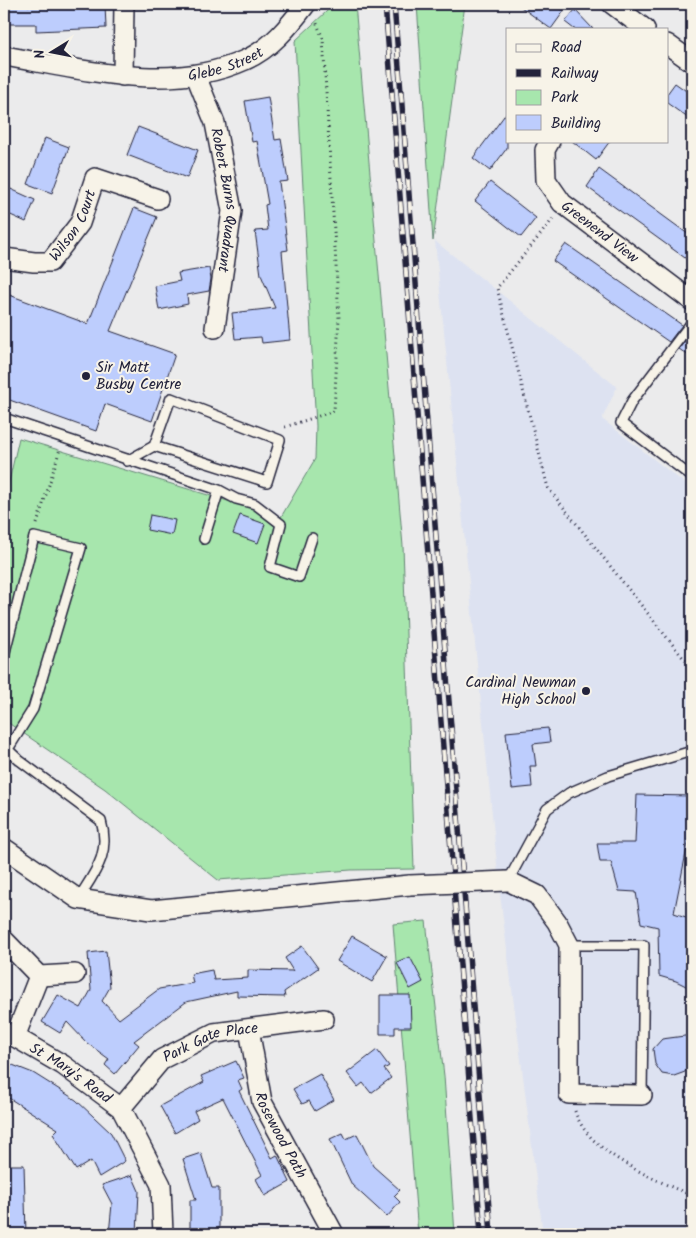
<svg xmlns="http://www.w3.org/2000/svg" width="696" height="1238" viewBox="0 0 696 1238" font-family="Kalam,sans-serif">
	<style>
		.built { fill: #dde2f1 }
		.green { fill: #a7e6ad; stroke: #648474 }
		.building { fill: #bdcdfd; stroke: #22223b }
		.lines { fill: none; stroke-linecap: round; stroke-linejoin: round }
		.service-casing { stroke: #22223b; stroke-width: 12 }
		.minor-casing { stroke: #22223b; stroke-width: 22 }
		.path { stroke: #22223b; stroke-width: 3; stroke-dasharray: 1 4; stroke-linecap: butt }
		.service { stroke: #f7f3e8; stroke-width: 9 }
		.minor { stroke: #f7f3e8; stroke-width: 19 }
		.rail-casing { stroke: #22223b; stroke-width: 5.5 }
		.rail { stroke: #f7f3e8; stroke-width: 4; stroke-dasharray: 11; stroke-linecap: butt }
		.minor-bridge-casing { stroke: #22223b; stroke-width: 22; stroke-linecap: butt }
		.minor-bridge { stroke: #f7f3e8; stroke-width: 19 }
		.poi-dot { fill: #22223b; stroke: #f7f3e8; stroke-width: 2 }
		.labels { text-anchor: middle; stroke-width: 4; stroke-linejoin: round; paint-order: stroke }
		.street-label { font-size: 15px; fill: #22223b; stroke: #f7f3e8 }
		.poi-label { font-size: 15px; fill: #22223b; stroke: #f7f3e8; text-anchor: start }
	</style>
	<rect width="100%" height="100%" fill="#ebebec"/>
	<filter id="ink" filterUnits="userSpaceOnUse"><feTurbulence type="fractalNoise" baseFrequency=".02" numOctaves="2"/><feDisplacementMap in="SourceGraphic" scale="10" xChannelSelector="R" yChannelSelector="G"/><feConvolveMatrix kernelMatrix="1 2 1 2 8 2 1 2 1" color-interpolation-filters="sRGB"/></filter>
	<g filter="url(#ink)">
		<path class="built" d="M435 241 617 387 602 419 692 489V1234H543L500 894Z"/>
		<path class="green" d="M330 4H355L403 546 414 869 351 870 218 880 105 789 4 720V503L19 438 281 517 315 459 316 426 295 41 327 11Z
			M417 4H465L433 241Z
			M426 921 444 1076 455 1234H418L393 924Z"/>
		<path class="building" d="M4 4H28V6L105 4 106 28 36 31V24H4Z
			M517 4H554L564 11 551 29Z
			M575 10 593 29H574L565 22Z
			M675 83 692 95V121L667 103V94Z
			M268 97 275 140 281 139 288 181 279 182 288 250 282 251 290 340 262 343 261 337 235 339 232 313 275 308 261 275 255 231 268 230 265 205 268 204 257 141 252 142 245 101Z
			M507 112V148L490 171 473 158Z
			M138 127 198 150 187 178 127 155Z
			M45 138 69 147 52 193 28 184Z
			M572 141H610L596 160Z
			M599 169 692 237V263L587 187Z
			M490 182 536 218 521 237 475 201Z
			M4 186 35 200 26 222 4 212Z
			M134 208 157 217 110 331 175 354 152 421 105 404 96 431 4 398V293L88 324Z
			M566 244 682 325 669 342 553 261Z
			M209 268 211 279 209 291 187 295 188 304 159 310 155 286 180 281 178 273Z
			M692 332V358L679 349Z
			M150 515 175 520 172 535 147 530Z
			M240 515 265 524 258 543 233 534Z
			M548 728 550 742 533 744 536 766H530L532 787 512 789 506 732Z
			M637 795 692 796V838H689L674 913 692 919V989L676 981 659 976 658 927 641 923 636 892 619 891 611 862H600L597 843H635Z
			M352 936 387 956 372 982 337 961Z
			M302 946 318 968 284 992 285 997 237 996V991L186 1002 134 1041 139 1045 115 1074 105 1065 109 1059 87 1043 67 1022 60 1033 42 1022 58 995 81 1008 91 990 88 953 106 951 110 987 102 1001 119 1019 159 989 193 983 191 974 212 970 214 980 248 978V970L293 971 285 958Z
			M410 957 423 982 410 989 397 963Z
			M380 995H410L411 1027H395V1034H380Z
			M692 1035V1062L685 1072 674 1076 662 1074 655 1064 653 1049 662 1039Z
			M377 1050 389 1066 384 1069 391 1078 371 1093 363 1083 358 1087 347 1073Z
			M236 1061 244 1078 238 1080 242 1089 239 1091 272 1158 277 1155 290 1182 265 1196 256 1179 262 1175 223 1098 194 1111 198 1119 175 1133 160 1106 204 1082 201 1076Z
			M10 1064 33 1073 76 1100 111 1133 125 1161 99 1177 91 1161 76 1170 53 1134 58 1129 4 1095V1080Z
			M320 1074 334 1100 315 1111 309 1101 302 1104 293 1089Z
			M343 1133 346 1139 357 1134 373 1166 400 1190 394 1196 400 1202 387 1217 352 1185 330 1139Z
			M201 1153 212 1188H219V1233L190 1234V1200H196L183 1159Z
			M4 1165H24L26 1234H4Z
			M132 1175 139 1191 137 1234H109L112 1204 102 1185Z"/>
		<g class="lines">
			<defs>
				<path id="service" d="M692 322 632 401 621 423 692 477
					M4 418 219 490 204 539
					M127 461 154 446 171 398 280 440 267 482 154 446
					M219 490 236 499 255 504 281 524 270 567 299 577 312 538
					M4 656 34 537 81 548 33 709 8 749
					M4 746 19 760 101 821C111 854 95 872 78 899
					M508 881 547 809 569 793 608 776 692 751
					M569 945H644L642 1095"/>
				<g id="minor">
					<path d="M612 4 645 29"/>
					<path d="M667 44 692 62"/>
					<path id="s1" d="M4 56C81 69 170 94 245 60 271 49 290 25 306 4"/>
					<path d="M123 76 124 4"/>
					<path id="s2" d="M196 76 215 123 232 211 215 328"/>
					<path id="s3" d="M550 141 545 150 546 180 562 203 692 301"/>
					<path id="s4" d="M4 258 34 262H50L80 223 95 178 158 199"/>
					<path d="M4 848 78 899 151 910 410 885"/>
					<path d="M508 881 537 895 557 922 569 945V1094L642 1095"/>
					<path d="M4 940 39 976 15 1037"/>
					<path d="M39 976 75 974"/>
					<path id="s5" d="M249 1029 262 1102 334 1234"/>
					<path id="s6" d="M4 1033 15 1037 63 1065 121 1108 161 1185 163 1234"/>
					<path id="s7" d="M121 1108 162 1059 214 1033 324 1019"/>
				</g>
			</defs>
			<use href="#service" class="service-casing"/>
			<use href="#minor" class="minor-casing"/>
			<path class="path" d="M553 219 497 288 548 488 692 669
				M285 427 334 411 339 318 323 39 316 21
				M37 524 60 449
				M575 1111C587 1153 655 1179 692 1196"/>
			<use href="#service" class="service"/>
			<use href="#minor" class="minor"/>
			<defs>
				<path id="rail" d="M385 4 481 1234
					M394 4 491 1234"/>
			</defs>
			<use href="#rail" class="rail-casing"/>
			<use href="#rail" class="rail"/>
			<defs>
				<path id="minor-bridge" d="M410 885 508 881"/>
			</defs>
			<use href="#minor-bridge" class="minor-bridge-casing"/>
			<use href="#minor-bridge" class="minor-bridge"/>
		</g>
	</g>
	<g class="poi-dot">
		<circle cx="86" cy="376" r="5"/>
		<circle cx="586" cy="691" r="5"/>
	</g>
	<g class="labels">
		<g class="street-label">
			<text dy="5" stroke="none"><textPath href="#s1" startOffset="225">Glebe Street</textPath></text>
			<text dy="5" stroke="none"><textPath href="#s2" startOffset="129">Robert Burns Quadrant</textPath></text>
			<text dy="5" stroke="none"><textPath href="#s4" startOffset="90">Wilson Court</textPath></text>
			<text dy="5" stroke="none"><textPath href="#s3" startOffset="116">Greenend View</textPath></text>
			<text dy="5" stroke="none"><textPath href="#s7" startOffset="116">Park Gate Place</textPath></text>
			<text dy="5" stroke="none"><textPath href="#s6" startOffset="78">St Mary's Road</textPath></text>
			<text dy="5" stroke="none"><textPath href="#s5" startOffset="112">Rosewood Path</textPath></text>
		</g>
		<g class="poi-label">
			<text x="96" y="372">Sir Matt<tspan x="96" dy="17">Busby Centre</tspan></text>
			<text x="576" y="687" text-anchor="end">Cardinal Newman<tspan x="576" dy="17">High School</tspan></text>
		</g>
	</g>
	<rect width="696" height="1238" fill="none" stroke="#f7f3e8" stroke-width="20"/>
	<rect x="10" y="10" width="676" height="1218" fill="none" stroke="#22223b" stroke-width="2" filter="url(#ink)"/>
	<rect x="506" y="28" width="162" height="115" fill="#f7f3e8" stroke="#a29fa3"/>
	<rect x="516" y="44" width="25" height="8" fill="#f7f3e8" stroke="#a29fa3"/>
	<text x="551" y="52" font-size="15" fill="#22223b">Road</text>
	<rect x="516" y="69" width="25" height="8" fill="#22223b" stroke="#a29fa3"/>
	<text x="551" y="78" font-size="15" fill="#22223b">Railway</text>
	<rect x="516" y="90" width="25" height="15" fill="#a7e6ad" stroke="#a29fa3"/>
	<text x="551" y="102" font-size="15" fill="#22223b">Park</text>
	<rect x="516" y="115" width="25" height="15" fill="#bdcdfd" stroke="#a29fa3"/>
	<text x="551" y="128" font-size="15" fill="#22223b">Building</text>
	<g transform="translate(52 52) rotate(260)" stroke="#f7f3e8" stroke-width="4" paint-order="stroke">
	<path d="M0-4L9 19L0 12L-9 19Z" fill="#22223b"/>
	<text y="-8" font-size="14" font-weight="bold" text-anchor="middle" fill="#22223b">N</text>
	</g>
</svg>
